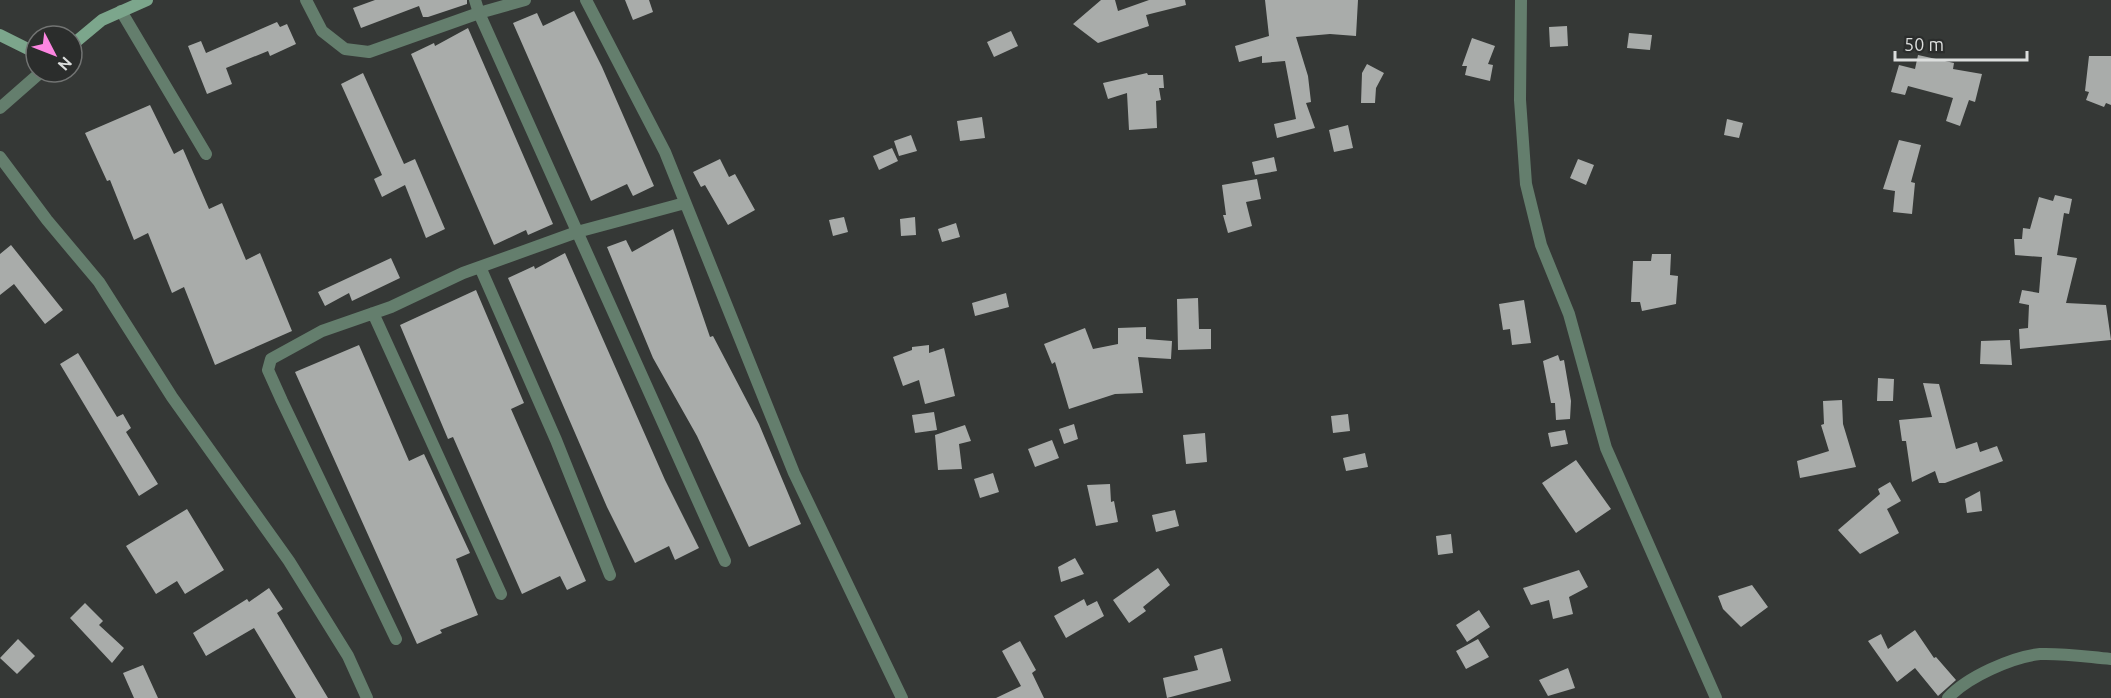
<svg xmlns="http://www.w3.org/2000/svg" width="2111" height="698" viewBox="0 0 2111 698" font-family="Ubuntu,sans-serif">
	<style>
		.building { fill: #a9acaa }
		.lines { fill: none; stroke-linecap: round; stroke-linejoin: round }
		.street { stroke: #647e6d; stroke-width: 12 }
		.secondary { stroke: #7ca68c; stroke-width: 12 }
	</style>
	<rect width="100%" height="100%" fill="#353836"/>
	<path class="building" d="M375 0H467V4L428 17H423L419 6 361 28 353 8Z
		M625 0H649L653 12 633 20Z
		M1101 0H1115L1118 11 1149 0H1185L1186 5 1146 15 1149 26 1098 43 1073 24Z
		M1265 0H1358L1356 36 1330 34 1296 37 1308 76 1311 102 1306 103 1315 128 1277 138 1274 124 1296 119 1285 61 1262 63V56L1239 62 1235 46 1269 36Z
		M574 11 602 67 654 186 633 196 627 184 591 201 513 23 537 13 543 26Z
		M277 22 280 27 287 24 296 44 270 56 268 51 226 68 232 84 207 94 188 46 201 41 206 53Z
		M1567 26 1568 46 1550 47 1549 27Z
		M468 28 553 224 528 235 526 230 494 245 411 54 434 43 435 46Z
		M1011 31 1018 46 994 57 987 42Z
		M1629 33 1652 35 1650 50 1627 48Z
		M1472 38 1495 46 1488 64 1493 65 1490 81 1465 75 1467 66H1462Z
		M1918 55 1954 63 1953 69 1982 74 1975 102 1969 100 1960 126 1946 121 1953 98 1908 86 1905 95 1891 92 1899 65 1915 69Z
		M2089 56H2111V105L2106 103 2104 107 2086 100 2089 92 2085 91Z
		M1367 64 1384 73 1376 88 1375 103H1361L1362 73Z
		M363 73 404 164 415 159 445 229 426 238 405 185 382 197 374 179 382 175 341 84Z
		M1147 73 1148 75H1163L1164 88H1159L1161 100 1156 101 1157 128 1129 130 1127 93 1108 99 1103 83Z
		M150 105 174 154 183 149 209 209 222 203 246 260 260 253 292 331 215 365 184 287 172 293 148 233 134 240 110 180 107 181 85 133Z
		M982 117 985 138 960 141 957 121Z
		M1727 119 1743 123 1739 138 1724 135Z
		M1348 125 1353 148 1334 152 1329 130Z
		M911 135 917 151 899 156 894 141Z
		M1899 140 1921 145 1911 182 1915 183 1912 214 1893 212 1895 191 1883 189Z
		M892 148 898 161 879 170 873 156Z
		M1274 157 1277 171 1255 175 1252 162Z
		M720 159 729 177 735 174 755 210 728 225 705 185 701 187 693 172Z
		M1578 159 1594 165 1586 185 1570 178Z
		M1257 179 1261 199 1246 202 1252 226 1228 233 1223 215H1226L1222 185Z
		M2055 195 2072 199 2069 214 2064 213 2057 255 2077 258 2066 303 2106 305 2111 340 2020 349 2019 329 2028 328 2029 305 2019 303 2022 290 2039 293 2042 257 2015 255 2014 239H2022L2023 228 2030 229 2039 197 2053 201Z
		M844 217 848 232 833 236 829 220Z
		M915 217 916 235 901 236 900 219Z
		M956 223 960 237 942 242 938 229Z
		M673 229 710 337 713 336 759 424 801 524 749 547 697 436 653 358 607 247 626 240 632 252Z
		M11 245 63 310 45 324 14 284 0 295V254Z
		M565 253 665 480 699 548 675 560 669 546 635 563 607 507 508 278 534 266 535 269Z
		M1652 254H1671L1670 275 1678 276 1676 304 1642 311 1640 302H1631L1633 261H1651Z
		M391 258 400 278 352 301 349 293 325 306 318 292Z
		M476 290 524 403 511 409 586 581 567 590 560 576 522 594 453 437 448 439 400 325Z
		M1006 293 1009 307 975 316 972 303Z
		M1198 298 1199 329H1211V349L1178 350 1177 299Z
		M1524 300 1531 343 1512 345 1510 329 1503 330 1499 304Z
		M1146 327V339L1172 341 1171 359 1138 357 1143 393 1115 394 1069 409 1055 362 1052 364 1044 344 1085 328 1093 349 1118 344V328Z
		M2010 340 2012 365 1980 364 1981 341Z
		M359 345 409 461 424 454 470 553 456 559 478 615 440 630 442 633 417 644 295 372Z
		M929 345V353L944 348 955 396 925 404 919 380 903 386 893 357 912 350V347Z
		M78 353 117 417 123 414 131 428 126 432 158 484 139 496 60 364Z
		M1558 355 1560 361 1564 360 1571 401 1570 419 1556 420 1555 403H1551L1543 361Z
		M1878 378 1894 379 1893 401H1877Z
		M1923 383 1939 384 1956 449 1977 442 1980 452 1997 446 2003 461 1945 483H1939L1935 471 1912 482 1906 441H1902L1899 420 1932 417Z
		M1842 400 1843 424 1856 467 1800 478 1797 461 1829 451 1821 425 1824 424 1823 401Z
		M934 412 937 430 915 433 912 415Z
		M1348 414 1350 431 1333 433 1331 416Z
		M1074 424 1078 439 1064 444 1059 429Z
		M965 425 971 441 959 444 962 469 938 470 935 435Z
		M1565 430 1568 444 1551 447 1548 433Z
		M1205 433 1207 462 1186 464 1183 435Z
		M1052 440 1059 458 1035 467 1028 449Z
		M1365 453 1368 467 1346 471 1343 458Z
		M1576 460 1611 509 1576 533 1542 483Z
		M993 473 999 492 980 498 974 479Z
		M1890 482 1901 501 1887 509 1899 533 1860 554 1838 530 1880 494 1878 489Z
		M1110 484 1111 502 1114 501 1118 522 1096 526 1087 485Z
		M1980 491 1982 511 1967 513 1965 499Z
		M187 509 224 570 185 594 177 581 156 594 126 546Z
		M1175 510 1179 526 1156 532 1152 515Z
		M1451 534 1453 553 1438 555 1436 536Z
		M1075 558 1084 574 1061 582 1058 567Z
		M1158 568 1170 585 1143 607 1146 611 1129 623 1113 600Z
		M1579 570 1588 587 1569 597 1573 614 1553 619 1549 600 1531 605 1523 588Z
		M1752 585 1768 607 1741 627 1723 609 1718 596Z
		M269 588 283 609 277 613 328 698H296L254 628 206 656 193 633 247 599 249 602Z
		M1084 599 1087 606 1097 601 1104 616 1066 638 1054 616Z
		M85 603 103 621 99 625 124 648 112 663 70 618Z
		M1479 610 1490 627 1467 642 1456 625Z
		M1915 630 1934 658 1936 657 1956 680 1938 696 1915 668 1897 682 1868 641 1881 634 1888 649Z
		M18 639 35 656 17 674 0 658Z
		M1478 639 1489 657 1466 669 1456 651Z
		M1020 641 1036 670 1032 673 1044 698H996L1021 686 1002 651Z
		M1222 648 1231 681 1167 698 1163 678 1198 670 1194 656Z
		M143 665 158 698H134L123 673Z
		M1568 668 1575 688 1548 696 1539 680Z"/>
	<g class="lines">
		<path class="street" d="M306 0 322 31 345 49 369 52 479 13 475 0
			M525 0 479 13 725 561
			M586 0 665 152 794 473 902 698
			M1521 0 1520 100 1526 184 1541 245 1569 314 1606 448 1716 698
			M121 11 206 154
			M0 108 41 72
			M0 157 47 220 99 282 172 397 289 561 348 656 367 698
			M480 267 556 440 610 575
			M373 313 501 594
			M396 639 282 401 268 370 271 359 322 331 391 307 463 273 577 232 685 203
			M1948 698C1967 677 2012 657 2040 654 2063 653 2088 657 2111 659"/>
		<path class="secondary" d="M0 35 36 53
			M72 45 102 20 147 0"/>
	</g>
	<g transform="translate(54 54) rotate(132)"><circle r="28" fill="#2b2d2c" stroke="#727473" stroke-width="1.5"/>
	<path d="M0-4.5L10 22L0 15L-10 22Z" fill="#fd86e1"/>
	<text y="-9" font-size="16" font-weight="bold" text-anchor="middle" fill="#dcdedd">N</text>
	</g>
	<path d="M1895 51v9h132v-9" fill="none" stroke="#dcdedd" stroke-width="3"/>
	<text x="1904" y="51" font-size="18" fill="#dcdedd" stroke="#2b2d2c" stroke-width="4.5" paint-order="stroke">50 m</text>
</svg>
